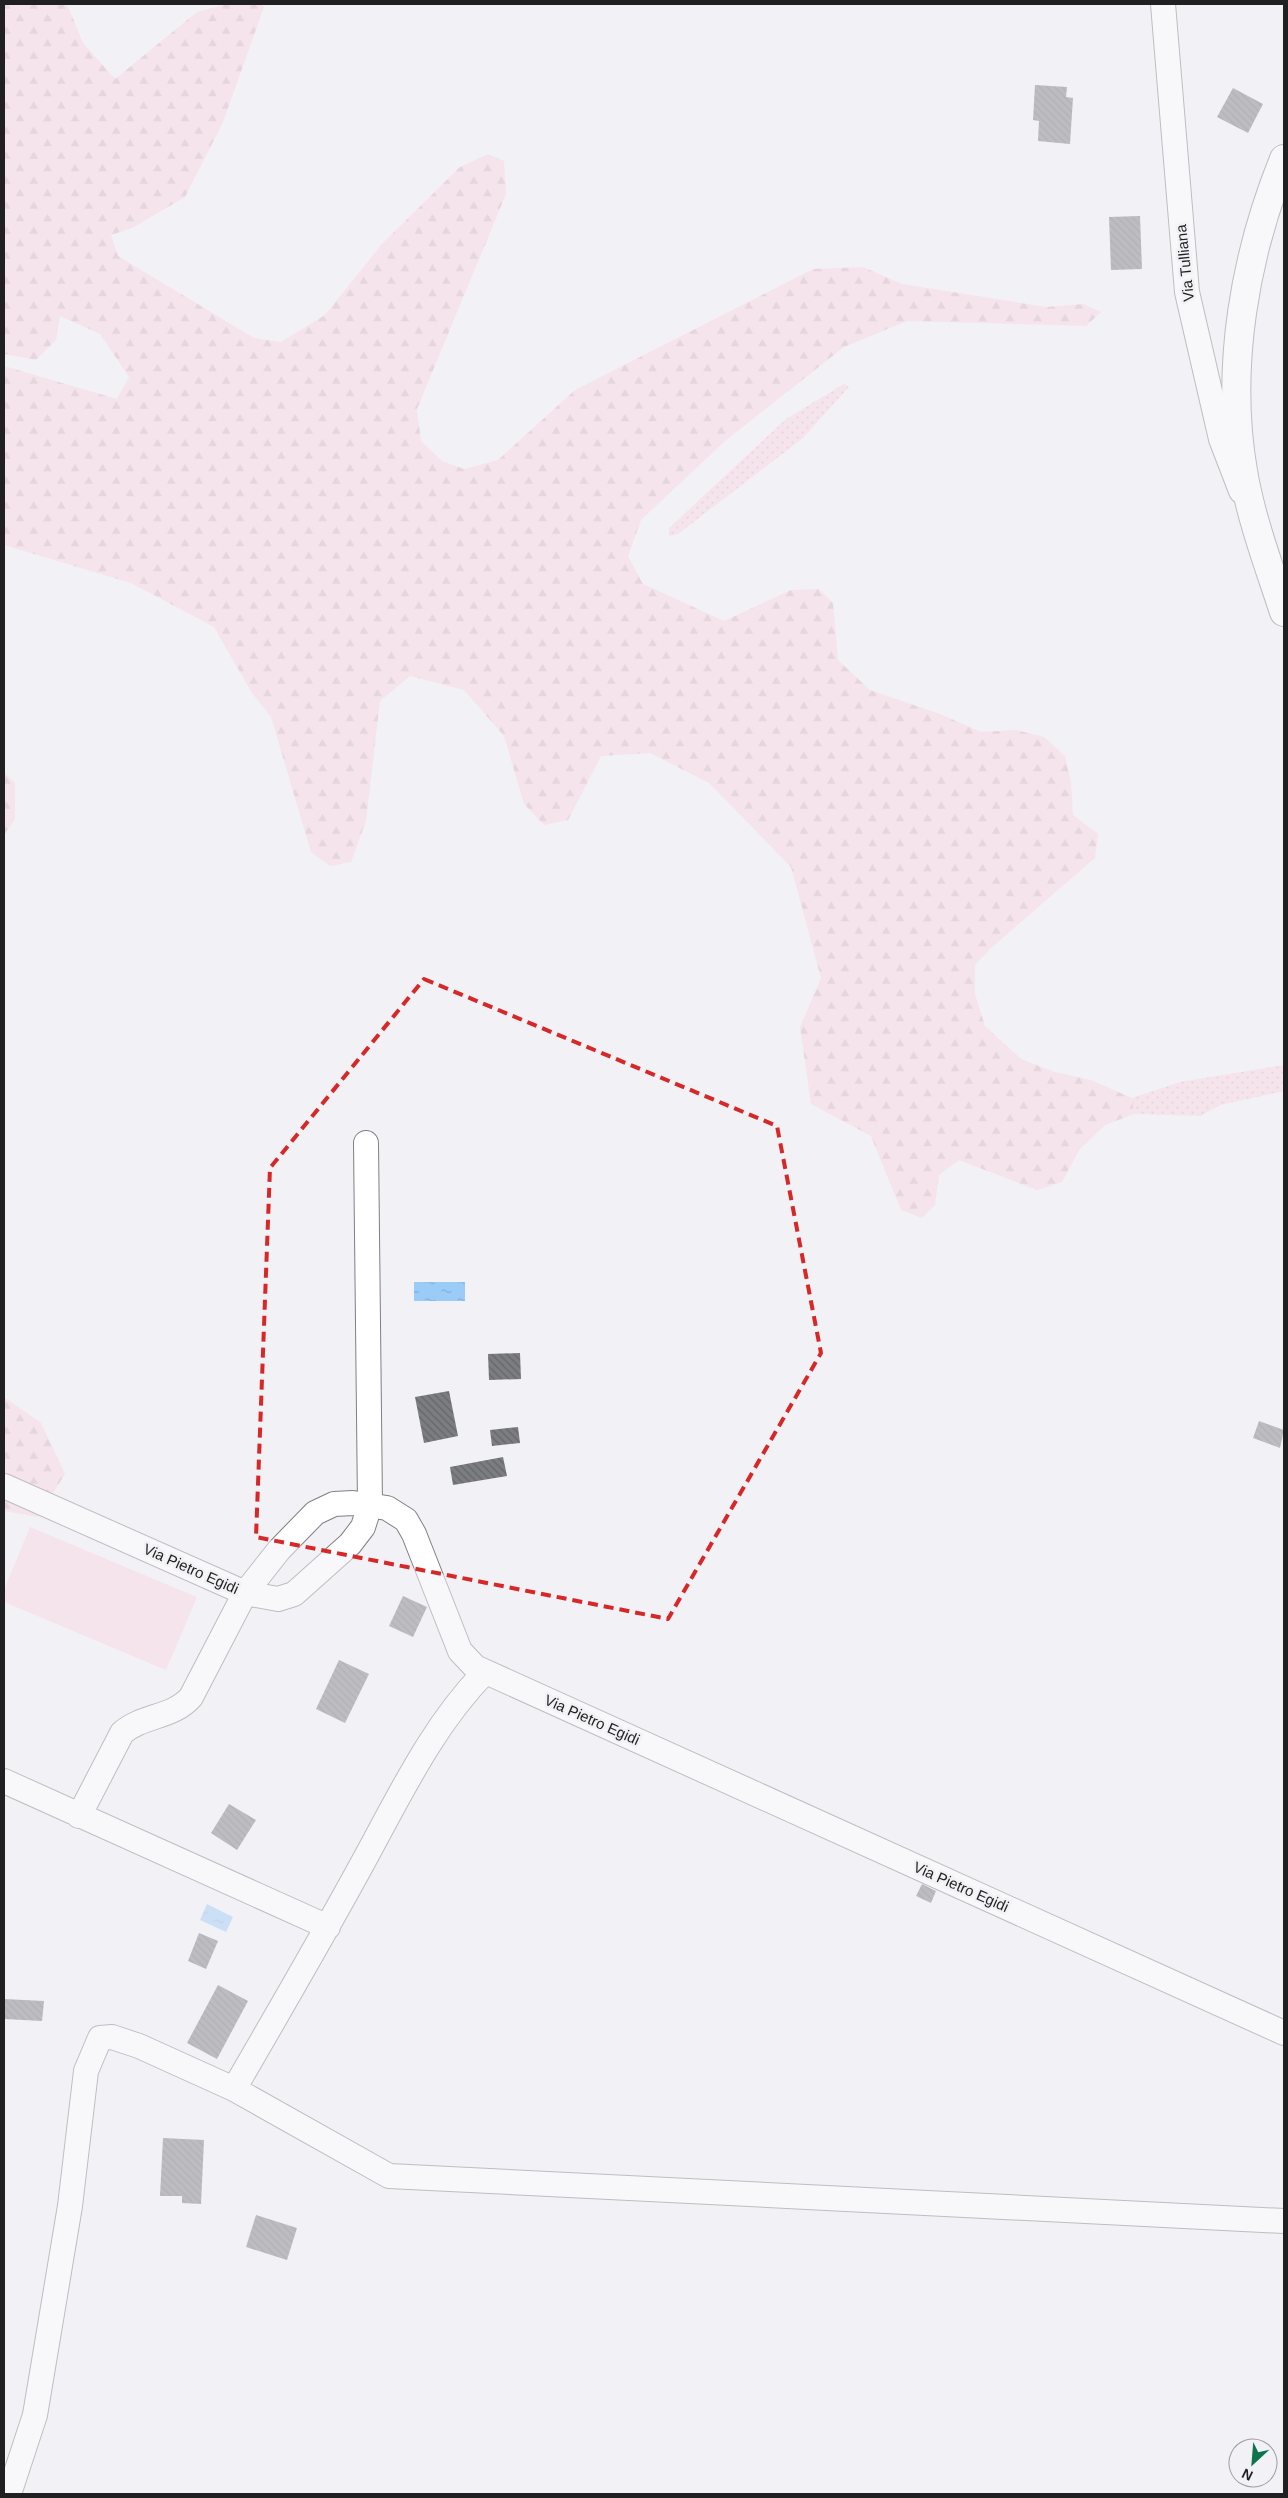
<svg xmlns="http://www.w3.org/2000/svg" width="1288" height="2498" viewBox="0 0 1288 2498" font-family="Helvetica,sans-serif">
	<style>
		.grass { fill: url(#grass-dots) }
		.forest { fill: url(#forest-firs) }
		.pitch { fill: #fad5e0 }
		.water { fill: url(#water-ripples) }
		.building { fill: url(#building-back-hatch) }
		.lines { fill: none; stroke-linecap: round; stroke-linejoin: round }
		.minor-casing { stroke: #817f83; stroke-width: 26 }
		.major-casing { stroke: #817f83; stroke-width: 30 }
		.minor { stroke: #fff; stroke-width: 24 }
		.major { stroke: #fff; stroke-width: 28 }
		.marked { fill: none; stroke: #d62828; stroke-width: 4; stroke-dasharray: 10 6; stroke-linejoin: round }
		.labels { text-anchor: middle; stroke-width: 5; stroke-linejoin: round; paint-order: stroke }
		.street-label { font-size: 15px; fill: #201f21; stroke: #f2f1f5 }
	</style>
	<defs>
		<pattern id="grass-dots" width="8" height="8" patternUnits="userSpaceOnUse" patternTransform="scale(1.25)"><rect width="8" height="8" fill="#fad5e0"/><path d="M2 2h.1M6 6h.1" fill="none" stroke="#d6b6c0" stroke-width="1.8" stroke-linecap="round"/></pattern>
		<pattern id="forest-firs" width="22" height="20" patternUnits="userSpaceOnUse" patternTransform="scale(1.25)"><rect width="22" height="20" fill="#fad5e0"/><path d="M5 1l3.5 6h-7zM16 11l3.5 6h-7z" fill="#d6b6c0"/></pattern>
		<pattern id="water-ripples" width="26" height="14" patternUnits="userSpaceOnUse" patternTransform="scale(1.25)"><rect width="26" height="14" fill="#9bccf7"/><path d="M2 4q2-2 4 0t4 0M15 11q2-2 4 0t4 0" fill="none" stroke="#85afd3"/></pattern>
		<pattern id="building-back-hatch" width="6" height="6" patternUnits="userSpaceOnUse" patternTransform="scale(1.25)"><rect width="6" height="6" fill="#7c7d81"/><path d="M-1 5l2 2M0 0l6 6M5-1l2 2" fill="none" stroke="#656669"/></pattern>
	</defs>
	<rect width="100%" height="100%" fill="#f2f1f5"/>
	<path class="grass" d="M844 384 849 387 803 438 678 534 669 536V528L786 419Z
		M1284 1065V1091L1220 1105 1201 1116 1134 1114 1132 1098 1180 1082Z"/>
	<path class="forest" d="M4 4H67L83 43 115 79 197 12 227 4H260L264 7 223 122 185 197 132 228 111 235 118 256 254 338 281 342 325 315 382 244 460 167 488 154 504 161 506 194 417 409 421 441 442 461 464 469 498 460 575 390 813 269 863 267 902 284 1046 307 1083 304 1101 312 1086 326 907 321 844 347 725 441 641 520 628 556 643 584 724 621 791 590 819 589 833 603 838 660 870 690 940 714 981 732 1016 730 1044 737 1065 756 1071 783 1073 815 1098 834 1095 858 991 948 975 965V994L985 1026 1021 1059 1055 1072 1091 1080 1132 1098 1134 1114 1105 1125 1079 1150 1062 1182 1037 1190 959 1160 939 1175 935 1205 922 1218 901 1210 871 1136 811 1104 800 1027 821 978 791 867 709 783 650 753 601 756 568 820 544 825 524 804 504 736 464 690 410 676 380 701 366 821 351 862 330 866 311 852 271 717 252 693 214 627 131 583 4 545V366L117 399 129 377 100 334 60 316 56 340 36 360 4 354Z
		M4 772 15 783V819L4 835Z
		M4 1397 41 1423 65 1474 38 1517 4 1511Z"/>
	<path class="pitch" d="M30 1527 197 1597 166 1670 4 1602V1590Z"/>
	<path class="water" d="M414 1282H465V1301H414Z
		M207 1904 233 1917 226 1932 200 1920Z"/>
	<path class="building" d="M1035 85 1067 87 1066 97 1073 98 1070 144 1038 141 1039 121 1033 120Z
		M1233 88 1263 104 1248 133 1217 117Z
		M1140 216 1142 269 1111 270 1109 217Z
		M520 1353 521 1379 489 1380 488 1354Z
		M449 1391 458 1436 424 1443 415 1397Z
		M1259 1421 1284 1430 1280 1448 1253 1438Z
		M518 1427 520 1443 492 1446 490 1430Z
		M503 1457 507 1476 453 1485 450 1467Z
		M403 1596 427 1607 413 1637 389 1626Z
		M339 1660 369 1674 345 1723 316 1709Z
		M229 1804 256 1820 237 1850 211 1833Z
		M922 1884 936 1891 931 1903 916 1896Z
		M199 1933 218 1941 206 1969 188 1961Z
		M218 1985 248 2001 217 2059 187 2043Z
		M4 1999 44 2001 42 2021 4 2019Z
		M163 2138 204 2140 201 2204 182 2203V2196H160Z
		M256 2215 297 2228 287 2260 246 2247Z"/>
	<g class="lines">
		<defs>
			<path id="minor" d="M1163 4 1187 292 1221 439 1241 491
				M4 1486 245 1593 278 1599 294 1594 350 1544 363 1527 370 1505 366 1143
				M4 1781 328 1927
				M79 1816 122 1733C142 1715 173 1718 191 1697L245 1593 279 1550 315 1513 334 1504 353 1503 387 1508 406 1520 414 1534 460 1651 475 1667 1284 2033
				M234 2089 389 2176 1284 2221
				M9 2494 35 2415 70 2206 86 2071 100 2038 112 2037 139 2046 234 2089C277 2015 320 1941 361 1866 398 1799 431 1727 485 1672"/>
			<path id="major" d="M1284 159C1245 255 1225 367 1243 471 1251 519 1269 566 1284 612"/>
		</defs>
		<use href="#minor" class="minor-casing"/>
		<use href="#major" class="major-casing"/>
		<use href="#minor" class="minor"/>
		<use href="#major" class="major"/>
	</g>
	<path d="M0 0H1288V2498H0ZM424 979 777 1126 821 1353 668 1619 256 1537 270 1168Z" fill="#f2f1f5" fill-opacity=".55" fill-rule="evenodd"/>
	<path class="marked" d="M424 979 777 1126 821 1353 668 1619 256 1537 270 1168Z"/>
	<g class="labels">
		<g class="street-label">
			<text transform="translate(1185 263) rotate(-96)" y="5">Via Tulliana</text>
			<text transform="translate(191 1569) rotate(24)" y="5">Via Pietro Egidi</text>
			<text transform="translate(592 1720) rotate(24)" y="5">Via Pietro Egidi</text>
			<text transform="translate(961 1887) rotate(24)" y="5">Via Pietro Egidi</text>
		</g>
	</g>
	<rect width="1288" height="2498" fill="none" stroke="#201f21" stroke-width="10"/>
	<g transform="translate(1253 2463) rotate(206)"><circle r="24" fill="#f2f1f5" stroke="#9e9da0"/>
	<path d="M0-4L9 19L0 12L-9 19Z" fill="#0d744c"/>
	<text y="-8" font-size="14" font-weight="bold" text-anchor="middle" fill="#201f21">N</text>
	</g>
</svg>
